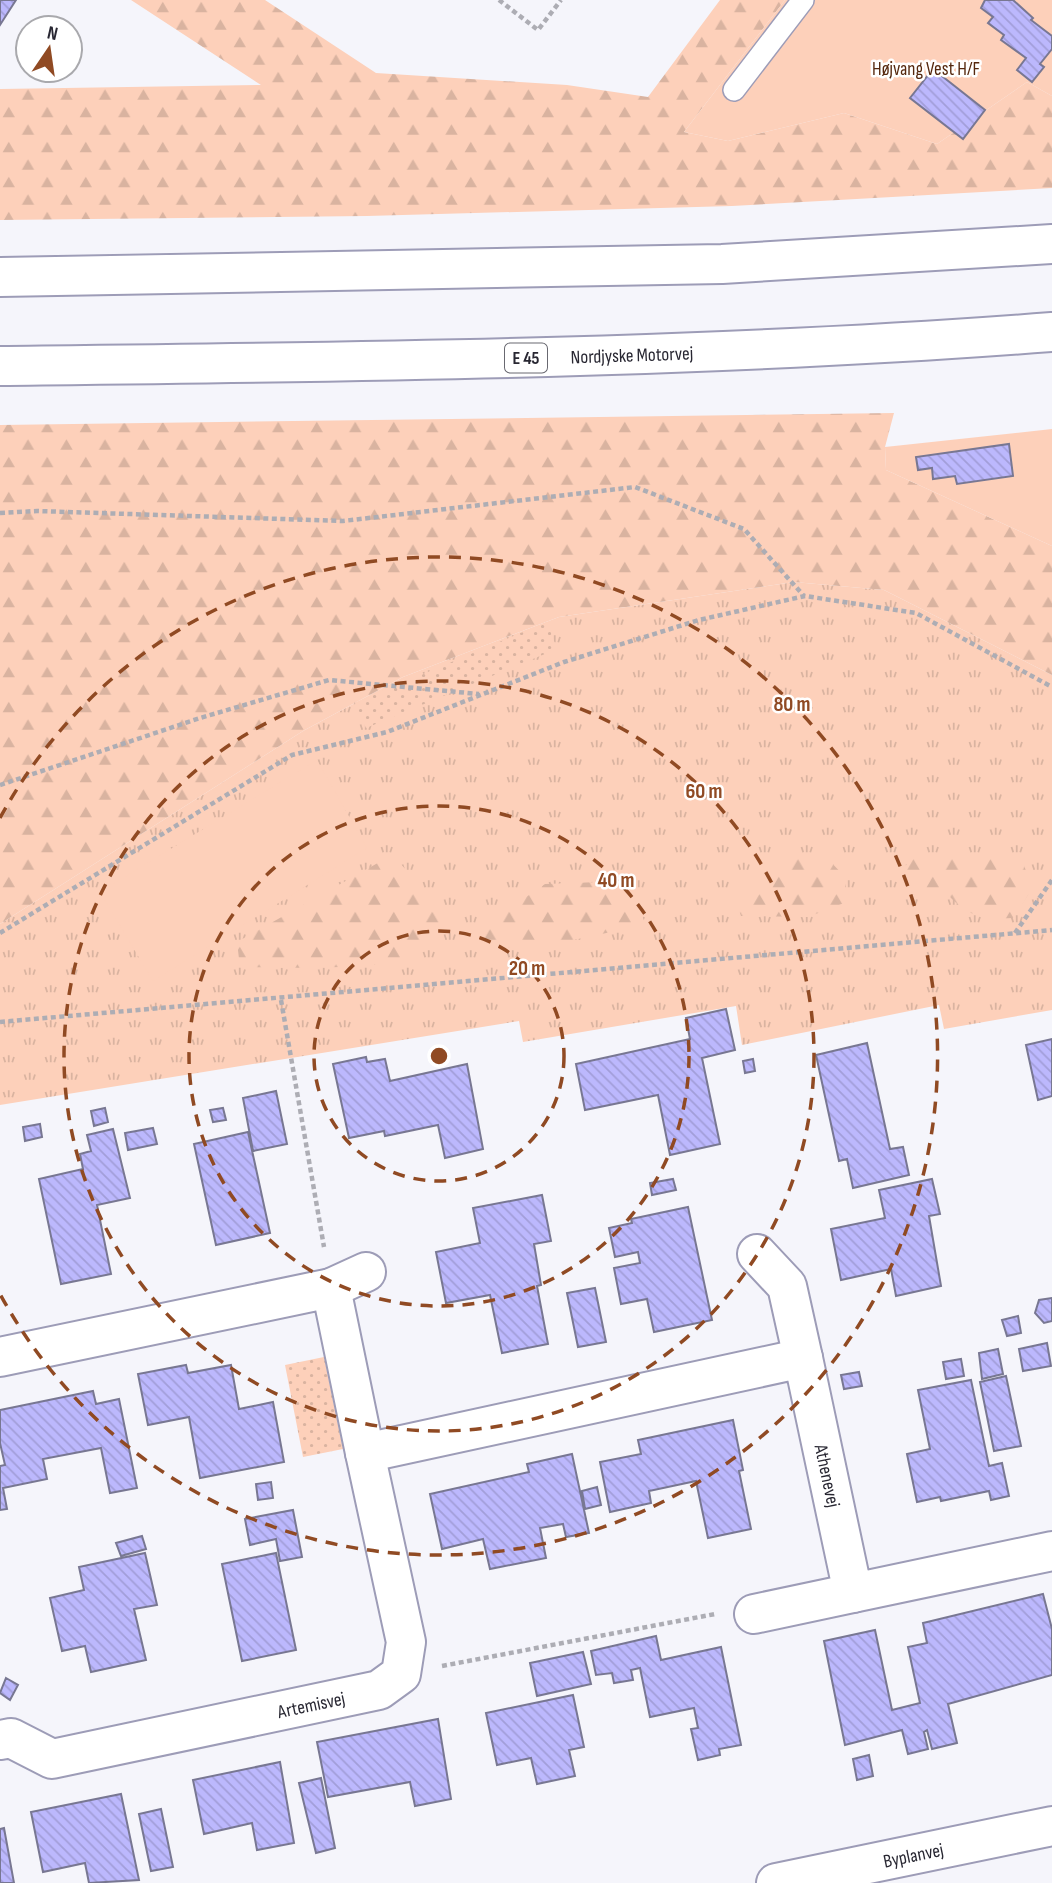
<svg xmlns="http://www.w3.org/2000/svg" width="1052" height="1883" viewBox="0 0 1052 1883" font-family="'Sofia Sans Condensed',sans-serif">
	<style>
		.grass { fill: url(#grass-tufts) }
		.forest { fill: url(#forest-firs) }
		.park { fill: url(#park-dots) }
		.garden { fill: #fdd0ba }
		.building { fill: url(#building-back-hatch); stroke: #787792; stroke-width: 2 }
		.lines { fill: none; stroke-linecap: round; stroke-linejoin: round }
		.lane-casing { stroke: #9d9cb7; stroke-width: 24 }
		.street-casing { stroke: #9d9cb7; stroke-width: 42 }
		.secondary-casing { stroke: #9d9cb7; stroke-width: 42 }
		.highway-casing { stroke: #9d9cb7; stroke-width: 42 }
		.path { stroke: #adadb4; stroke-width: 4.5; stroke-dasharray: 5 3.5; stroke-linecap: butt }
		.lane { stroke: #fff; stroke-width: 21 }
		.street { stroke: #fff; stroke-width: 38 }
		.secondary { stroke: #fff; stroke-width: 38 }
		.highway { stroke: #fff; stroke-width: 38 }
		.ring { fill: none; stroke: #904a23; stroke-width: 3.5; stroke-dasharray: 12 9 }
		.labels { text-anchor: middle; stroke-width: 5; stroke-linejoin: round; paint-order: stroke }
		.shield { fill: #fff; stroke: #686870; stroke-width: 2 }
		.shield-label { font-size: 18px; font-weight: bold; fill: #282732 }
		.park-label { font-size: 19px; fill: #55280e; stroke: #fff }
		.street-label { font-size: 19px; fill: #282732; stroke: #fff }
		.centre { fill: #904a23; stroke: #fff; stroke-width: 3.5 }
		.ring-label { font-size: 21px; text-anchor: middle; font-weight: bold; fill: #904a23; stroke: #fff; stroke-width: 5; stroke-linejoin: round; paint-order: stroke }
	</style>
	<defs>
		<pattern id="grass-tufts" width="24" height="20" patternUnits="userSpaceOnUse" patternTransform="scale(1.75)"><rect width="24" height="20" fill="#fdd0ba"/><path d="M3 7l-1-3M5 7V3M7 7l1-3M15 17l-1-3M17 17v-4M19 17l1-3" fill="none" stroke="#d9b3a0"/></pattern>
		<pattern id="forest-firs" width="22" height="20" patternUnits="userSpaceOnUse" patternTransform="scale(1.75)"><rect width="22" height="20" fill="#fdd0ba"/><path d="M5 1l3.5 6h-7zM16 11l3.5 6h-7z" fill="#d9b3a0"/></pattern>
		<pattern id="park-dots" width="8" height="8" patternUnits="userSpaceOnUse" patternTransform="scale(1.75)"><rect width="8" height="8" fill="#fdd0ba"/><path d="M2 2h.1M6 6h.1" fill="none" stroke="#d9b3a0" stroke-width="1.8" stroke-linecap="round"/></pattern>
		<pattern id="building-back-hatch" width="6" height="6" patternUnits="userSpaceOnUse" patternTransform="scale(1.75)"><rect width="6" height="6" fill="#bcb8fd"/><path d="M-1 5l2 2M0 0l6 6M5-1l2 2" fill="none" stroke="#a29ed9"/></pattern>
	</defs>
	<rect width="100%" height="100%" fill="#f5f5fb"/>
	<path class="grass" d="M794 582 884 590 1052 675V1010L944 1029 939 1005 742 1045 736 1006 523 1042 519 1021 0 1105V924L303 731 403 677 559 617Z"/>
	<path class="forest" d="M131 0H265L376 73 567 85 648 97 720 0H785L684 132 728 141 844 113 937 144 1027 82 1052 96V188L732 206 367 216 0 220V89L261 85Z
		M894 413 885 447 886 470 1052 546V675L884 590 794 582 559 617 403 677 303 731 0 924V425Z
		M915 851 976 863 994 858 1024 865 1032 889 1013 918C984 919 970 918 949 896L922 900 904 888 905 867Z
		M392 855 456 922C444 932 432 946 419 954 392 971 276 968 240 967L237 942Z
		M785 856 827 858 846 878 844 903 808 917 741 916 735 898Z
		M628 881 645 923C590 938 537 950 480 947L493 920 545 884Z"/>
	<path class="park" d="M547 622 557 649 366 728 354 703Z
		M324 1357 343 1449 303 1457 285 1365Z"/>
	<path class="garden" d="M785 0H1052V96L1027 82 937 144 844 113 728 141 684 132Z
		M1052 429V546L886 470 885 447Z
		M317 760 367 848 153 981 100 892Z"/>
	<path class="building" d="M0 0H16L0 25Z
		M985 0H1013L1033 18 1031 20 1052 36V49L1040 64 1044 67 1032 82 1017 70 1026 58 1001 40 1004 35 988 23 993 17 981 8Z
		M933 69 985 110 963 139 910 98Z
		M1009 444 1013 476 957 484 955 476 933 479 932 468 918 470 916 457Z
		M726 1009 735 1050 702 1058 720 1144 670 1155 658 1095 585 1110 576 1064 690 1039 686 1018Z
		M1052 1039V1096L1038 1100 1026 1045Z
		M867 1043 890 1149 903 1147 909 1175 853 1188 847 1159 839 1161 816 1055Z
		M366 1057 367 1062 385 1059 390 1081 467 1064 483 1149 445 1158 438 1125 385 1136 384 1131 349 1138 333 1064Z
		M753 1059 755 1071 745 1073 743 1061Z
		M276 1091 287 1144 253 1151 243 1098Z
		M105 1108 108 1122 94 1126 91 1111Z
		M223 1108 226 1120 213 1122 210 1110Z
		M40 1124 42 1137 25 1141 23 1127Z
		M153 1128 157 1144 128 1150 125 1133Z
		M113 1129 130 1198 97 1205 111 1274 61 1284 39 1179 83 1169 80 1154 91 1151 87 1135Z
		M248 1132 270 1233 216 1245 194 1144Z
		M673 1179 676 1190 652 1195 650 1183Z
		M932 1179 940 1214 929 1216 941 1286 896 1296 891 1269 841 1280 831 1229 885 1218 879 1190Z
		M542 1195 551 1241 534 1244 541 1285 537 1286 548 1344 502 1353 490 1295 446 1303 436 1252 480 1243 473 1208Z
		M688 1207 712 1320 654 1332 647 1299 621 1304 614 1268 640 1263 638 1252 615 1257 609 1228 632 1223 631 1219Z
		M595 1288 606 1342 578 1347 567 1293Z
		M1052 1298V1321L1044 1323 1035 1313 1039 1300Z
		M1018 1316 1021 1333 1007 1336 1002 1320Z
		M1047 1343 1051 1366 1023 1371 1019 1349Z
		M998 1349 1003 1374 982 1379 979 1353Z
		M961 1359 964 1376 946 1379 943 1362Z
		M186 1365 188 1373 231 1365 239 1409 273 1402 284 1462 200 1478 189 1417 148 1425 138 1374Z
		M859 1372 862 1386 844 1389 841 1375Z
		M1006 1376 1021 1446 994 1451 980 1382Z
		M971 1380 989 1466 1002 1463 1009 1496 991 1500 989 1491 941 1501 940 1497 917 1502 907 1454 930 1449 918 1390Z
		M93 1391 96 1404 119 1399 137 1488 110 1493 101 1448 43 1459 47 1479 3 1488 7 1509 0 1510V1466L5 1465 0 1443V1410Z
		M733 1420 743 1470 739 1471 751 1529 708 1538 696 1481 649 1491 651 1503 610 1512 600 1462 641 1454 638 1440Z
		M572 1454 589 1533 566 1537 563 1524 540 1528 546 1558 490 1569 483 1539 442 1549 430 1494 529 1472 527 1464Z
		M271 1482 273 1498 258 1500 256 1484Z
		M597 1487 601 1505 585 1509 582 1491Z
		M293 1510 302 1557 280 1561 276 1539 250 1545 245 1519Z
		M142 1536 146 1549 121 1556 116 1543Z
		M145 1553 157 1605 134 1609 146 1660 91 1672 85 1646 62 1651 50 1598 84 1590 79 1567Z
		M276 1553 296 1650 242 1661 222 1564Z
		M1043 1594 1052 1629V1675L948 1704 957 1743 932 1749 927 1730 924 1732 928 1749 908 1754 902 1730 845 1745 824 1641 875 1630 892 1710 920 1703 908 1647 927 1643 923 1623Z
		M656 1636 661 1660 721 1647 741 1745 719 1749 720 1755 698 1760 691 1729 698 1728 694 1708 650 1717 640 1668 631 1670 633 1680 614 1683 612 1673 596 1675 591 1651Z
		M583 1652 591 1684 537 1696 530 1663Z
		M6 1678 18 1685 10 1700 0 1693Z
		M573 1695 584 1747 569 1750 575 1776 537 1784 531 1758 497 1765 486 1713Z
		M438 1719 451 1799 415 1806 410 1782 328 1797 317 1742Z
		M869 1755 873 1776 857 1780 853 1759Z
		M280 1762 294 1843 257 1850 252 1823 204 1834 193 1780Z
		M321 1778 335 1848 316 1853 299 1783Z
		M121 1794 139 1880 89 1883 85 1863 43 1872 31 1812Z
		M161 1809 173 1867 151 1871 139 1814Z
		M4 1828 14 1883H0V1829Z"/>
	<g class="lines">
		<defs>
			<path id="lane" d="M734 90 803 0"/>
			<g id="street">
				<path d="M757 1254 787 1286 803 1358"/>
				<path d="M331 1288 366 1272"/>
				<path d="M0 1357 331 1288 365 1453"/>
				<path d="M754 1614 853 1593"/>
				<path id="s1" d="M0 1740 11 1738 52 1759 379 1690 401 1674 406 1642 365 1453 803 1358 853 1593 1052 1551"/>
			</g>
			<g id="secondary">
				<path id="s2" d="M776 1883 1052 1826"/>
			</g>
			<g id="highway">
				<path d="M0 277 722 264 1052 244"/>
				<path id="s3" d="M0 366C351 362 702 359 1052 332"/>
			</g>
		</defs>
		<use href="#lane" class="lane-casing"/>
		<use href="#street" class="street-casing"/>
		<use href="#secondary" class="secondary-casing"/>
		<use href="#highway" class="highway-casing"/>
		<path class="path" d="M499 0 538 30 561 0
			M0 513 37 511 343 521 635 487 744 529 804 596
			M0 785 200 718 329 680 479 694
			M0 933 292 755 387 732 564 662 699 620 805 596 916 613 1052 687
			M1015 933 1052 880
			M281 1000 324 1247
			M0 1022 1052 930
			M442 1666 715 1614"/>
		<use href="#lane" class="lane"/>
		<use href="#street" class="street"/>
		<use href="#secondary" class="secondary"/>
		<use href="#highway" class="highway"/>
	</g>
	<g class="ring">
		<circle cx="439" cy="1056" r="125"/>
		<circle cx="439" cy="1056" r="250"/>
		<circle cx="439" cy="1056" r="375"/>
		<path d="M0 818A499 499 0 1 1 0 1294"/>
	</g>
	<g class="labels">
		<rect class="shield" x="505" y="343.5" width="42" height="29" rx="5"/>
		<g class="shield-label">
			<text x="526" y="364">E 45</text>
		</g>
		<g class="park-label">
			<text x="926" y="75">Højvang Vest H/F</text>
		</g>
		<g class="street-label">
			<text dy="7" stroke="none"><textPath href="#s3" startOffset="632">Nordjyske Motorvej</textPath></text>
			<text dy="7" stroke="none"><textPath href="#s1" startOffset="1213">Athenevej</textPath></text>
			<text dy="7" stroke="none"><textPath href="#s1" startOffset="322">Artemisvej</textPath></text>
			<text dy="7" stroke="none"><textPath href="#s2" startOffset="140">Byplanvej</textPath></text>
		</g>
	</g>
	<circle cx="439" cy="1056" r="10" class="centre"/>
	<g class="ring-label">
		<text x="792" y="711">80 m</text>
		<text x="704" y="798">60 m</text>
		<text x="616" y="887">40 m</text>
		<text x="527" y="975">20 m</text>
	</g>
	<g transform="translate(49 49) rotate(13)"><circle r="33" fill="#ffffff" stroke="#a9a9ad" stroke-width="2"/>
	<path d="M0-5L12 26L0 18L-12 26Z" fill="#904a23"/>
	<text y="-10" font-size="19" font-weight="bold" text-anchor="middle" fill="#282732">N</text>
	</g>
</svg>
